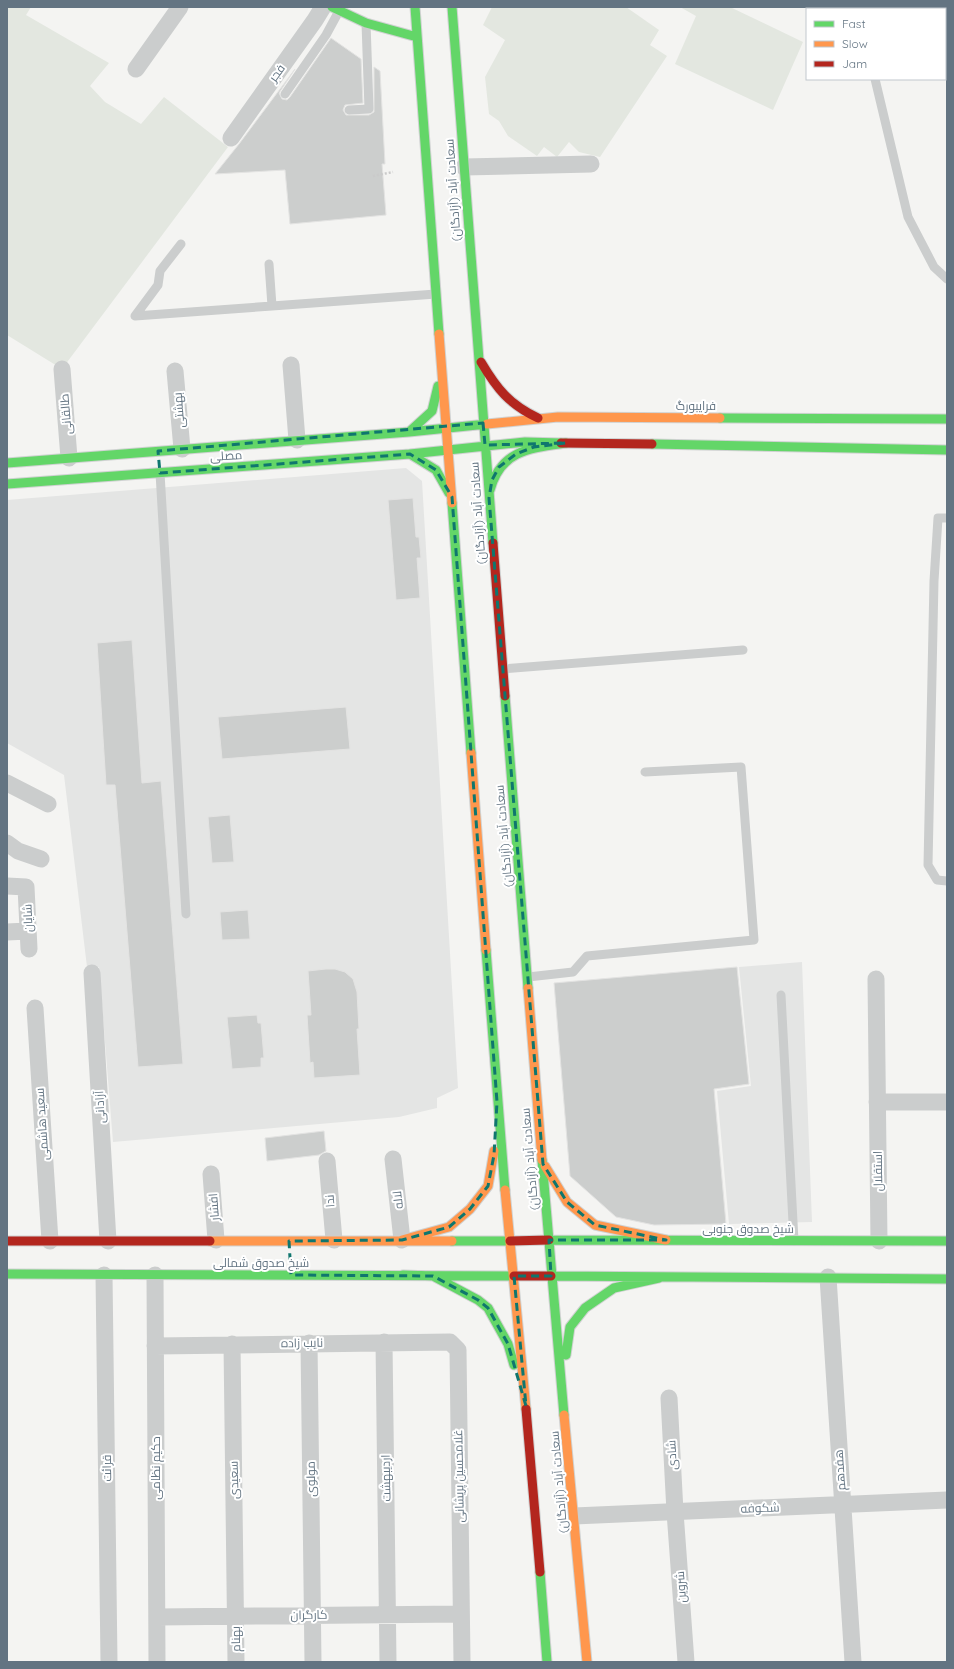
<svg xmlns="http://www.w3.org/2000/svg" width="954" height="1669" viewBox="0 0 954 1669" font-family="Quicksand,Cairo,sans-serif">
	<style>
		.built { fill: #e4e5e4 }
		.green { fill: #e3e7e0 }
		.building { fill: #cccecd; stroke: #e3e3e2 }
		.lines { fill: none; stroke-linecap: round; stroke-linejoin: round }
		.fast-casing { stroke: #d0d2d2; stroke-width: 11 }
		.slow-casing { stroke: #d0d2d2; stroke-width: 11 }
		.jam-casing { stroke: #d0d2d2; stroke-width: 11 }
		.path { stroke: #cacaca; stroke-width: 2.5; stroke-dasharray: 2 2; stroke-linecap: butt }
		.lane { stroke: #cbcdcd; stroke-width: 9 }
		.street { stroke: #cbcdcd; stroke-width: 17 }
		.fast { stroke: #63d668; stroke-width: 9 }
		.slow { stroke: #ff974d; stroke-width: 9 }
		.jam { stroke: #b3261e; stroke-width: 9 }
		.marked { fill: none; stroke: #0f766e; stroke-width: 3; stroke-dasharray: 8 5; stroke-linejoin: round }
		.labels { text-anchor: middle; stroke-width: 4; stroke-linejoin: round; paint-order: stroke }
		.street-label { font-size: 12px; fill: #637482; stroke: #fff }
	</style>
	<rect width="100%" height="100%" fill="#f4f4f2"/>
	<path class="built" d="M406 468 422 481 458 1088 437 1098V1108L399 1117 113 1142 99 967H87L64 775 7 743V500Z
		M802 962 812 1222 729 1224 717 1091 751 1086 739 967Z"/>
	<path class="green" d="M7 7H31L26 15 109 63 90 86 105 102 141 124 164 97 228 147 62 369 7 335Z
		M492 7H626L659 30 650 45 667 56 600 157 579 152 569 142 557 157 544 147 537 156 508 136 499 121 489 114 485 77 505 40 483 25Z
		M680 7H730L803 42 773 110 675 64 696 16Z"/>
	<path class="building" d="M331 38 361 59 363 103 345 105 343 110 346 115H369L374 112V67L380 71 385 164H382L386 215 290 224 285 170 215 174 239 144 295 69 279 93 282 99 287 100 290 97Z
		M413 498 416 537H419L421 558H417L420 598 396 600 388 500Z
		M132 640 142 783 161 781 183 1064 138 1067 115 785H106L97 643Z
		M346 707 350 749 222 759 218 717Z
		M230 815 234 862 212 863 208 817Z
		M248 910 250 939 222 940 220 912Z
		M737 967 749 1084 714 1089 726 1224 654 1225 616 1217 570 1176 554 983Z
		M326 969H335L345 972 353 979 357 992 359 1029H357L360 1075 314 1078 313 1062 310 1063 307 1015H311L308 971Z
		M257 1015 258 1023H261L264 1058H261V1067L232 1069 227 1017Z
		M324 1131 326 1151 319 1155 267 1161 265 1138Z"/>
	<g class="lines">
		<defs>
			<path id="fast" d="M332 7 366 23 417 37
				M415 7 439 334
				M452 7 493 543
				M720 418 947 419
				M409 432 432 411 438 386
				M652 444 947 450
				M410 454 436 470 449 493
				M7 463 409 432 487 424
				M7 484 410 454 525 442 561 443
				M490 490C501 450 530 448 566 443
				M452 503 471 753
				M505 696 528 988
				M486 950 505 1190
				M542 1160 564 1415
				M549 1240 947 1241
				M452 1241H510
				M7 1274 514 1276
				M403 1275 433 1276 478 1300 488 1308 508 1344 514 1365
				M551 1276 947 1279
				M566 1355 570 1327 585 1308 614 1288 659 1278
				M540 1572 547 1662"/>
			<path id="slow" d="M439 334 452 503
				M487 424 558 417 720 418
				M471 753 486 950
				M528 988 542 1160
				M545 1166 567 1202 595 1225 666 1240
				M505 1190 526 1409
				M402 1240 449 1227 470 1209 488 1186 494 1151
				M210 1241H452
				M564 1415 587 1662"/>
			<path id="jam" d="M481 362C497 389 509 404 538 418
				M561 443 652 444
				M493 543 505 696
				M7 1241H210
				M510 1241 549 1240
				M514 1276H551
				M526 1409 540 1572"/>
		</defs>
		<use href="#fast" class="fast-casing"/>
		<use href="#slow" class="slow-casing"/>
		<use href="#jam" class="jam-casing"/>
		<path class="path" d="M373 176 393 172"/>
		<path class="lane" d="M858 7 859 9
			M875 79 908 217 934 267 947 279
			M285 94 326 35 339 11
			M349 110 369 109 366 23
			M181 244 160 271 158 285 135 316 272 306 269 264
			M272 306 436 294
			M160 473 186 914
			M947 518H938L934 581 928 865 937 880 947 881
			M503 669 743 650
			M528 977 573 972 587 956 754 940 741 767 645 772
			M781 995 794 1241"/>
		<path class="street" d="M136 69 180 7
			M231 138 315 20 323 7
			M464 167 591 164
			M291 365 297 440
			M62 369 69 458
			M175 371 182 449
			M7 783 48 804
			M7 843 18 851 41 859
			M7 886 26 887 29 949
			M7 932 28 931
			M92 973 108 1241
			M876 979 879 1241
			M35 1008 50 1241
			M877 1102H947
			M393 1159 402 1240
			M327 1161 334 1240
			M211 1174 216 1240
			M104 1275 109 1662
			M155 1275 157 1662
			M828 1277 853 1662
			M384 1342 388 1662
			M309 1343 313 1662
			M232 1344 236 1662
			M155 1346 450 1342 458 1350 462 1662
			M669 1398 675 1512 686 1662
			M574 1516 947 1500
			M157 1617 461 1614"/>
		<use href="#fast" class="fast"/>
		<use href="#slow" class="slow"/>
		<use href="#jam" class="jam"/>
	</g>
	<path class="marked" d="M483 423 485 445 566 443 534 447 516 454 499 467 492 480 489 498 543 1164 567 1202 595 1225 666 1240H549L551 1276H514L526 1406 508 1344 488 1308 478 1300 433 1276 291 1275 289 1241 402 1240 449 1227 470 1209 488 1186 494 1155 497 1102 452 497 436 470 410 454 160 473 158 451Z"/>
	<g class="labels">
		<g class="street-label">
			<text transform="translate(277 73) rotate(-54)" y="4">فجر</text>
			<text transform="translate(453 190) rotate(-94)" y="4">سعادت آباد (آزادگان)</text>
			<text x="696" y="410">فرایبورگ</text>
			<text transform="translate(179 410) rotate(-95)" y="4">بهشتی</text>
			<text transform="translate(66 414) rotate(-95)" y="4">طالقانی</text>
			<text transform="translate(226 456) rotate(-4)" y="4">مصلی</text>
			<text transform="translate(478 513) rotate(-94)" y="4">سعادت آباد (آزادگان)</text>
			<text transform="translate(504 836) rotate(-95)" y="4">سعادت آباد (آزادگان)</text>
			<text transform="translate(28 918) rotate(-92)" y="4">شایان</text>
			<text transform="translate(100 1107) rotate(-93)" y="4">آزادانی</text>
			<text transform="translate(42 1124) rotate(-94)" y="4">سعید هاشمی</text>
			<text transform="translate(530 1159) rotate(-95)" y="4">سعادت آباد (آزادگان)</text>
			<text transform="translate(878 1171) rotate(-91)" y="4">استقلال</text>
			<text transform="translate(398 1200) rotate(-96)" y="4">لاله</text>
			<text transform="translate(330 1201) rotate(-95)" y="4">ندا</text>
			<text transform="translate(214 1207) rotate(-94)" y="4">افشار</text>
			<text x="748" y="1233">شیخ صدوق جنوبی</text>
			<text x="261" y="1267">شیخ صدوق شمالی</text>
			<text transform="translate(302 1343) rotate(-1)" y="4">نایب زاده</text>
			<text transform="translate(672 1455) rotate(-93)" y="4">شادی</text>
			<text transform="translate(107 1468) rotate(-91)" y="4">قرائت</text>
			<text transform="translate(156 1468) rotate(-90)" y="4">حکیم نظامی</text>
			<text transform="translate(840 1470) rotate(-94)" y="4">هفدهم</text>
			<text transform="translate(459 1476) rotate(-91)" y="4">غلامحسین پریشانی</text>
			<text transform="translate(386 1478) rotate(-91)" y="4">اردیبهشت</text>
			<text transform="translate(311 1479) rotate(-91)" y="4">مولوی</text>
			<text transform="translate(234 1480) rotate(-91)" y="4">سعیدی</text>
			<text transform="translate(559 1482) rotate(-95)" y="4">سعادت آباد (آزادگان)</text>
			<text transform="translate(760 1508) rotate(-2)" y="4">شکوفه</text>
			<text transform="translate(681 1587) rotate(-94)" y="4">شروین</text>
			<text transform="translate(309 1615) rotate(-1)" y="4">کارگران</text>
			<text transform="translate(236 1639) rotate(-91)" y="4">بهنام</text>
		</g>
	</g>
	<rect width="954" height="1669" fill="none" stroke="#637482" stroke-width="16"/>
	<rect x="806" y="8" width="140" height="72" fill="#ffffff" stroke="#c1c7cd"/>
	<rect x="814" y="21" width="20" height="6" fill="#63d668" stroke="#c1c7cd"/>
	<text x="842" y="28" font-size="12" fill="#637482">Fast</text>
	<rect x="814" y="41" width="20" height="6" fill="#ff974d" stroke="#c1c7cd"/>
	<text x="842" y="48" font-size="12" fill="#637482">Slow</text>
	<rect x="814" y="61" width="20" height="6" fill="#b3261e" stroke="#c1c7cd"/>
	<text x="842" y="68" font-size="12" fill="#637482">Jam</text>
</svg>
